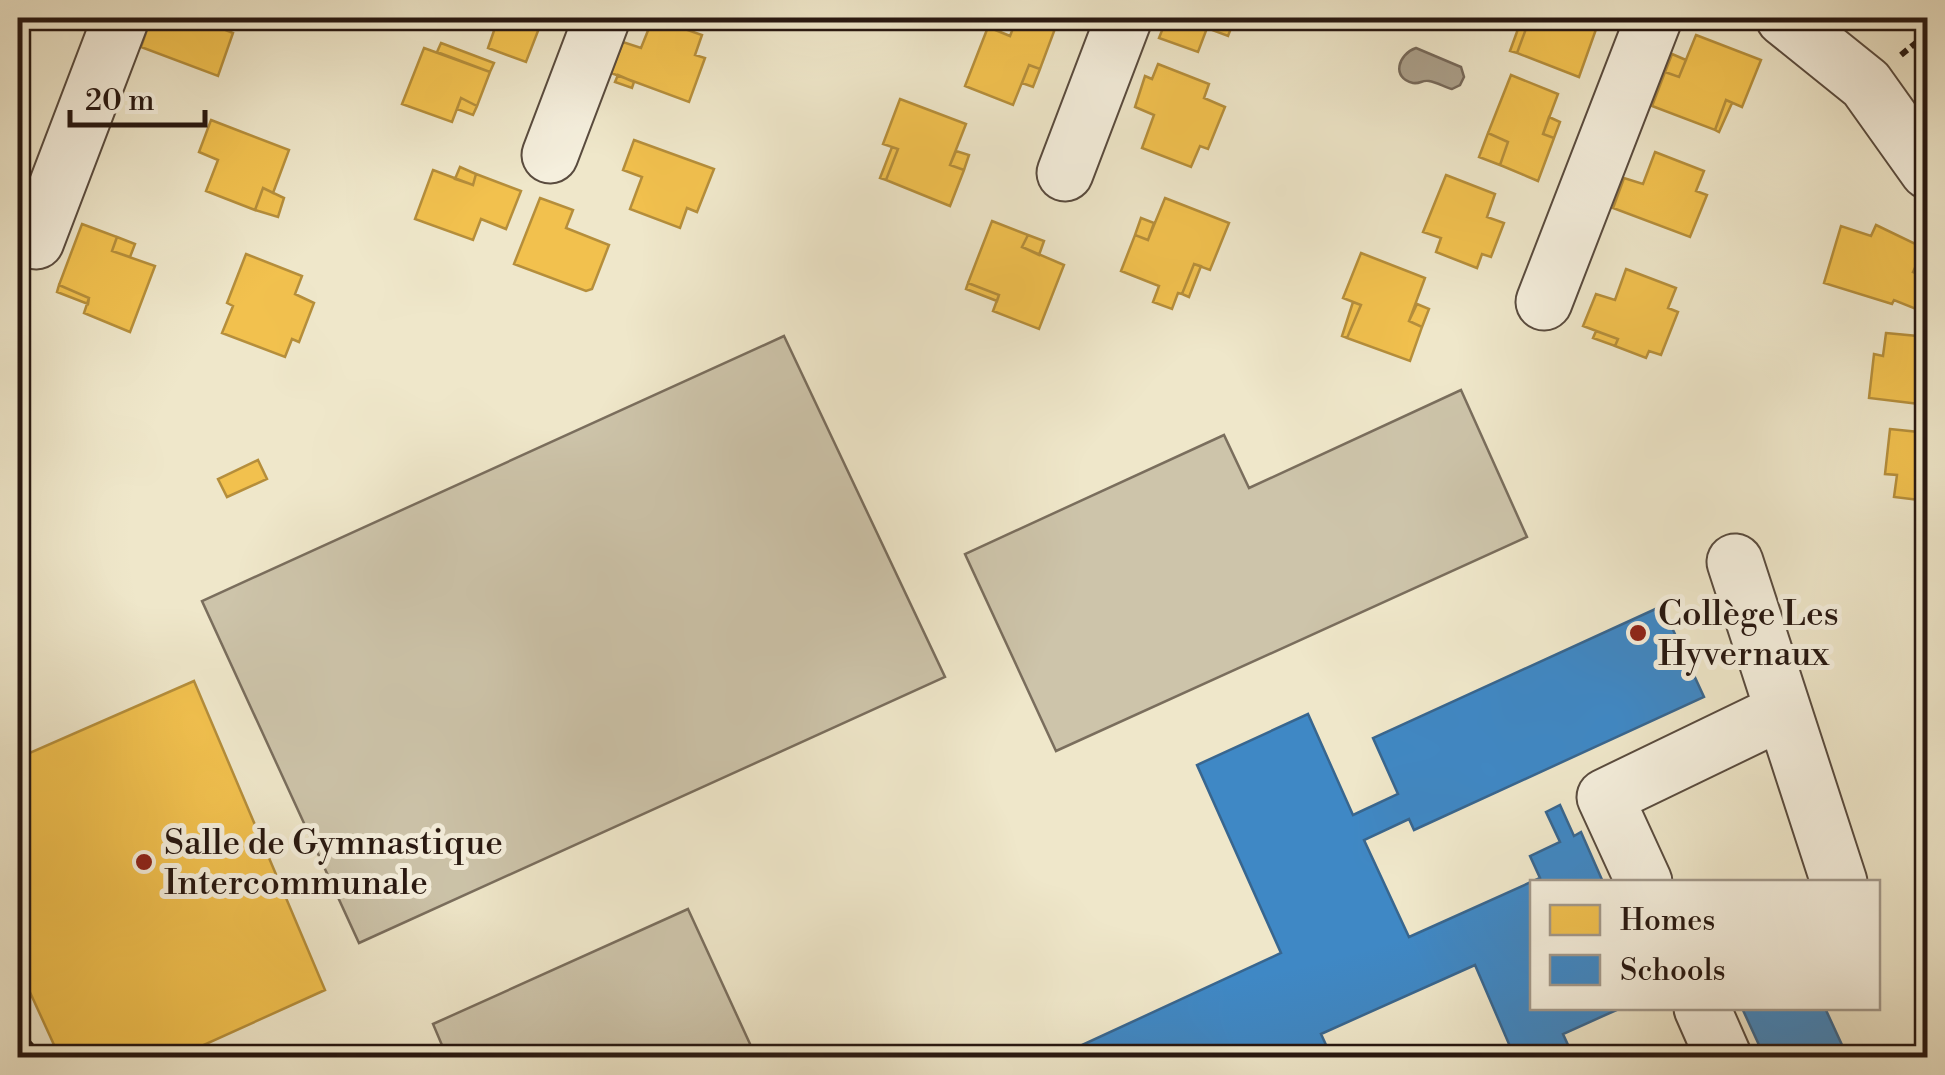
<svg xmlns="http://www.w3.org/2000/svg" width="1945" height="1075" viewBox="0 0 1945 1075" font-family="'Libre Bodoni',serif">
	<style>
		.green { fill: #cdc4aa; stroke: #7a6e5d; stroke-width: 2.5 }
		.water { fill: #aba08b; stroke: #76695a; stroke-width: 2.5 }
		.homes { fill: #f2c14e; stroke: #b58e3b; stroke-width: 2.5 }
		.schools { fill: #3f88c5; stroke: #38668f; stroke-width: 2.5 }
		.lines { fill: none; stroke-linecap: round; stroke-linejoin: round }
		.minor-casing { stroke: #594b3e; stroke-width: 59 }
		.path { stroke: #271710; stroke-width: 6; stroke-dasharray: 8 5; stroke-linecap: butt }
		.minor { stroke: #f5efdd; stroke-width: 55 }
		.poi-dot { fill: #8f2418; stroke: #f5efdd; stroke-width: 4 }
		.labels { text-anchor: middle; stroke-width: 10; stroke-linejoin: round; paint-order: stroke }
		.poi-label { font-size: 35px; fill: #271710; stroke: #f5efdd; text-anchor: start }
	</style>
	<rect width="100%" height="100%" fill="#efe7ca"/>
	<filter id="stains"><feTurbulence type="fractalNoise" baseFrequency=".002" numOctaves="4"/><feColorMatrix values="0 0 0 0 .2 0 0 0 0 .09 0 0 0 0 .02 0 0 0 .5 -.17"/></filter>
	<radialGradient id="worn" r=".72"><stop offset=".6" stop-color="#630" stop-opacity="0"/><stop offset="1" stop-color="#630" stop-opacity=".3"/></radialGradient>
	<path class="green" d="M784 336 945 677 359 943 202 601Z
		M1461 390 1527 537 1056 751 965 554 1224 435 1249 488Z
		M688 909 756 1057H447L433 1024Z"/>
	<path class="water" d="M1416 48 1461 67 1464 77 1460 85 1452 89C1445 87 1436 82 1429 81 1421 80 1421 84 1413 83 1391 78 1398 54 1416 48Z"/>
	<path class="homes" d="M151 18 169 22 172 18H227L223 29 233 33 218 76 141 47Z
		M485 18H543L526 62 488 48 497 22Z
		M653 18 702 35 695 55 705 58 689 102 611 73 623 42 641 48Z
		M1017 18H1035L1056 26 1040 69 1029 65 1013 105 965 86 988 27 1010 36Z
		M1167 18H1235L1228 36 1207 28 1198 52 1159 38Z
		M1522 18H1530L1517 53 1510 51Z
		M1530 18H1592L1599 21 1579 77 1517 53Z
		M1696 35 1761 60 1742 107 1726 100 1715 130 1652 106 1665 72 1679 77Z
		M441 43 494 63 490 72 437 52Z
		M424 48 490 72 477 106 461 98 452 122 402 104Z
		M18 51 25 55 19 72 18 71Z
		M1672 54 1686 60 1679 77 1665 72Z
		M1158 64 1209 84 1204 98 1225 107 1208 149 1200 146 1191 167 1142 148 1154 115 1135 107 1145 76 1152 79Z
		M1029 65 1040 69 1033 87 1022 83Z
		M618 75 634 82 632 88 615 82Z
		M1511 75 1558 94 1543 134 1554 138 1538 181 1500 165 1508 142 1488 133Z
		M461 98 477 106 473 115 457 109Z
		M900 99 966 124 950 165 964 170 950 206 886 180 898 149 883 144Z
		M1726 100 1732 103 1719 132 1715 130Z
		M1549 117 1560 122 1554 138 1543 134Z
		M211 120 289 150 273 193 263 188 255 210 206 191 218 160 199 152Z
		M1488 133 1508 142 1500 165 1479 157Z
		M634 140 714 169 697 212 687 208 680 228 630 209 642 177 623 170Z
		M892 147 898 149 886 180 880 178Z
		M956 151 969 155 964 170 950 165Z
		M1655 152 1704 171 1696 191 1707 195 1690 237 1613 208 1624 178 1643 184Z
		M460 167 476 174 473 185 455 179Z
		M433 170 473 185 476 174 521 191 506 229 481 219 473 240 415 219Z
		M1446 175 1495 194 1487 217 1504 223 1491 257 1482 254 1477 268 1436 252 1441 238 1423 232Z
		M263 188 284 198 278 217 255 210Z
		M540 198 573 210 566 228 609 245 592 289 586 291 514 264Z
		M1165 198 1229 223 1210 270 1194 264 1182 294 1178 293 1172 309 1153 302 1159 286 1121 271 1135 235 1148 240Z
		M1141 218 1154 223 1148 240 1135 235Z
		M992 221 1028 235 1022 247 1064 265 1039 329 993 311 999 295 968 283Z
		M82 224 117 237 112 251 155 266 130 332 84 313 89 298 59 285Z
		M1876 225 1924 248 1913 272 1928 278V284L1916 309 1894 300 1892 304 1824 283 1841 226 1871 236Z
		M1028 235 1044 241 1039 255 1022 247Z
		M117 237 135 244 130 257 112 251Z
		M1361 253 1425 278 1409 321 1422 327 1410 361 1347 338 1361 305 1343 298Z
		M246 254 302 276 295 294 314 303 299 342 292 339 285 357 222 333 233 306 227 303Z
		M1194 264 1201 266 1189 297 1182 294Z
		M1626 269 1676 288 1668 308 1678 312 1661 355 1649 351 1646 358 1615 346 1618 339 1583 326 1596 294 1615 300Z
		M968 283 999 295 997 301 966 289Z
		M59 285 89 298 88 304 57 292Z
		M1353 302 1361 305 1347 338 1342 336Z
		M1417 304 1429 309 1422 327 1409 321Z
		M1596 331 1618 339 1615 346 1593 338Z
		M1886 333 1928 337V405L1869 398 1874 354 1883 356Z
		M1890 429 1928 433V501L1894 497 1897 475 1885 474Z
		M258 460 267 479 227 497 218 479Z
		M194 681 325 990 175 1058H60L18 966V758Z"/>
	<path class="schools" d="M1662 606 1704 697 1414 830 1409 819 1364 840 1409 937 1540 878 1530 856 1560 842 1546 812 1560 805 1574 836 1581 832 1603 882H1532V1008H1621L1563 1034 1574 1058H1515L1475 965 1321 1034 1332 1058H1054L1281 953 1197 765 1308 714 1353 815 1398 794 1373 738Z
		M1742 1008H1825L1848 1058H1765Z"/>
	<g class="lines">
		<defs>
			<path id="minor" d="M1784 18 1866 84 1928 171
				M550 155 602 18
				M1065 173 1124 18
				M36 241 121 18
				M1544 302 1654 18
				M1735 562 1839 882
				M1644 882 1605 797 1783 711
				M1702 1008 1724 1058"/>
		</defs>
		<use href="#minor" class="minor-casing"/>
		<path class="path" d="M1901 55 1928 33
			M18 1030 42 1058"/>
		<use href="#minor" class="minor"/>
	</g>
	<g class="poi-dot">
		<circle cx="1638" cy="633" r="10"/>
		<circle cx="144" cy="862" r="10"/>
	</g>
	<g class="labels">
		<g class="poi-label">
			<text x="1658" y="625">Collège Les<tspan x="1658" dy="40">Hyvernaux</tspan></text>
			<text x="164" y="854">Salle de Gymnastique<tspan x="164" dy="40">Intercommunale</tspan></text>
		</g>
	</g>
	<rect width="1945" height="1075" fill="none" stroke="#efe7ca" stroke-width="60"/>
	<rect x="20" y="20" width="1905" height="1035" fill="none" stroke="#271710" stroke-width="5"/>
	<rect x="30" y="30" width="1885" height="1015" fill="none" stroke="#271710" stroke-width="2.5"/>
	<rect x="1530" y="880" width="350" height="130" fill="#f5efdd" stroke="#a3998b" stroke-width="2.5"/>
	<rect x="1550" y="905" width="50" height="30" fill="#f2c14e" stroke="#a3998b" stroke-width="2.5"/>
	<text x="1620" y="930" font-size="30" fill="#271710">Homes</text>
	<rect x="1550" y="955" width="50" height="30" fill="#3f88c5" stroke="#a3998b" stroke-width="2.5"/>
	<text x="1620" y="980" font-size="30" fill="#271710">Schools</text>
	<path d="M70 110v15h135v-15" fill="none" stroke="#271710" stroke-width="5"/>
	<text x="85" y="110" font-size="30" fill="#271710" stroke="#f5efdd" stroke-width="8" paint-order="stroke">20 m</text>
	<rect width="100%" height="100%" filter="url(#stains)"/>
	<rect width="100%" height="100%" fill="url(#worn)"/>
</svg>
